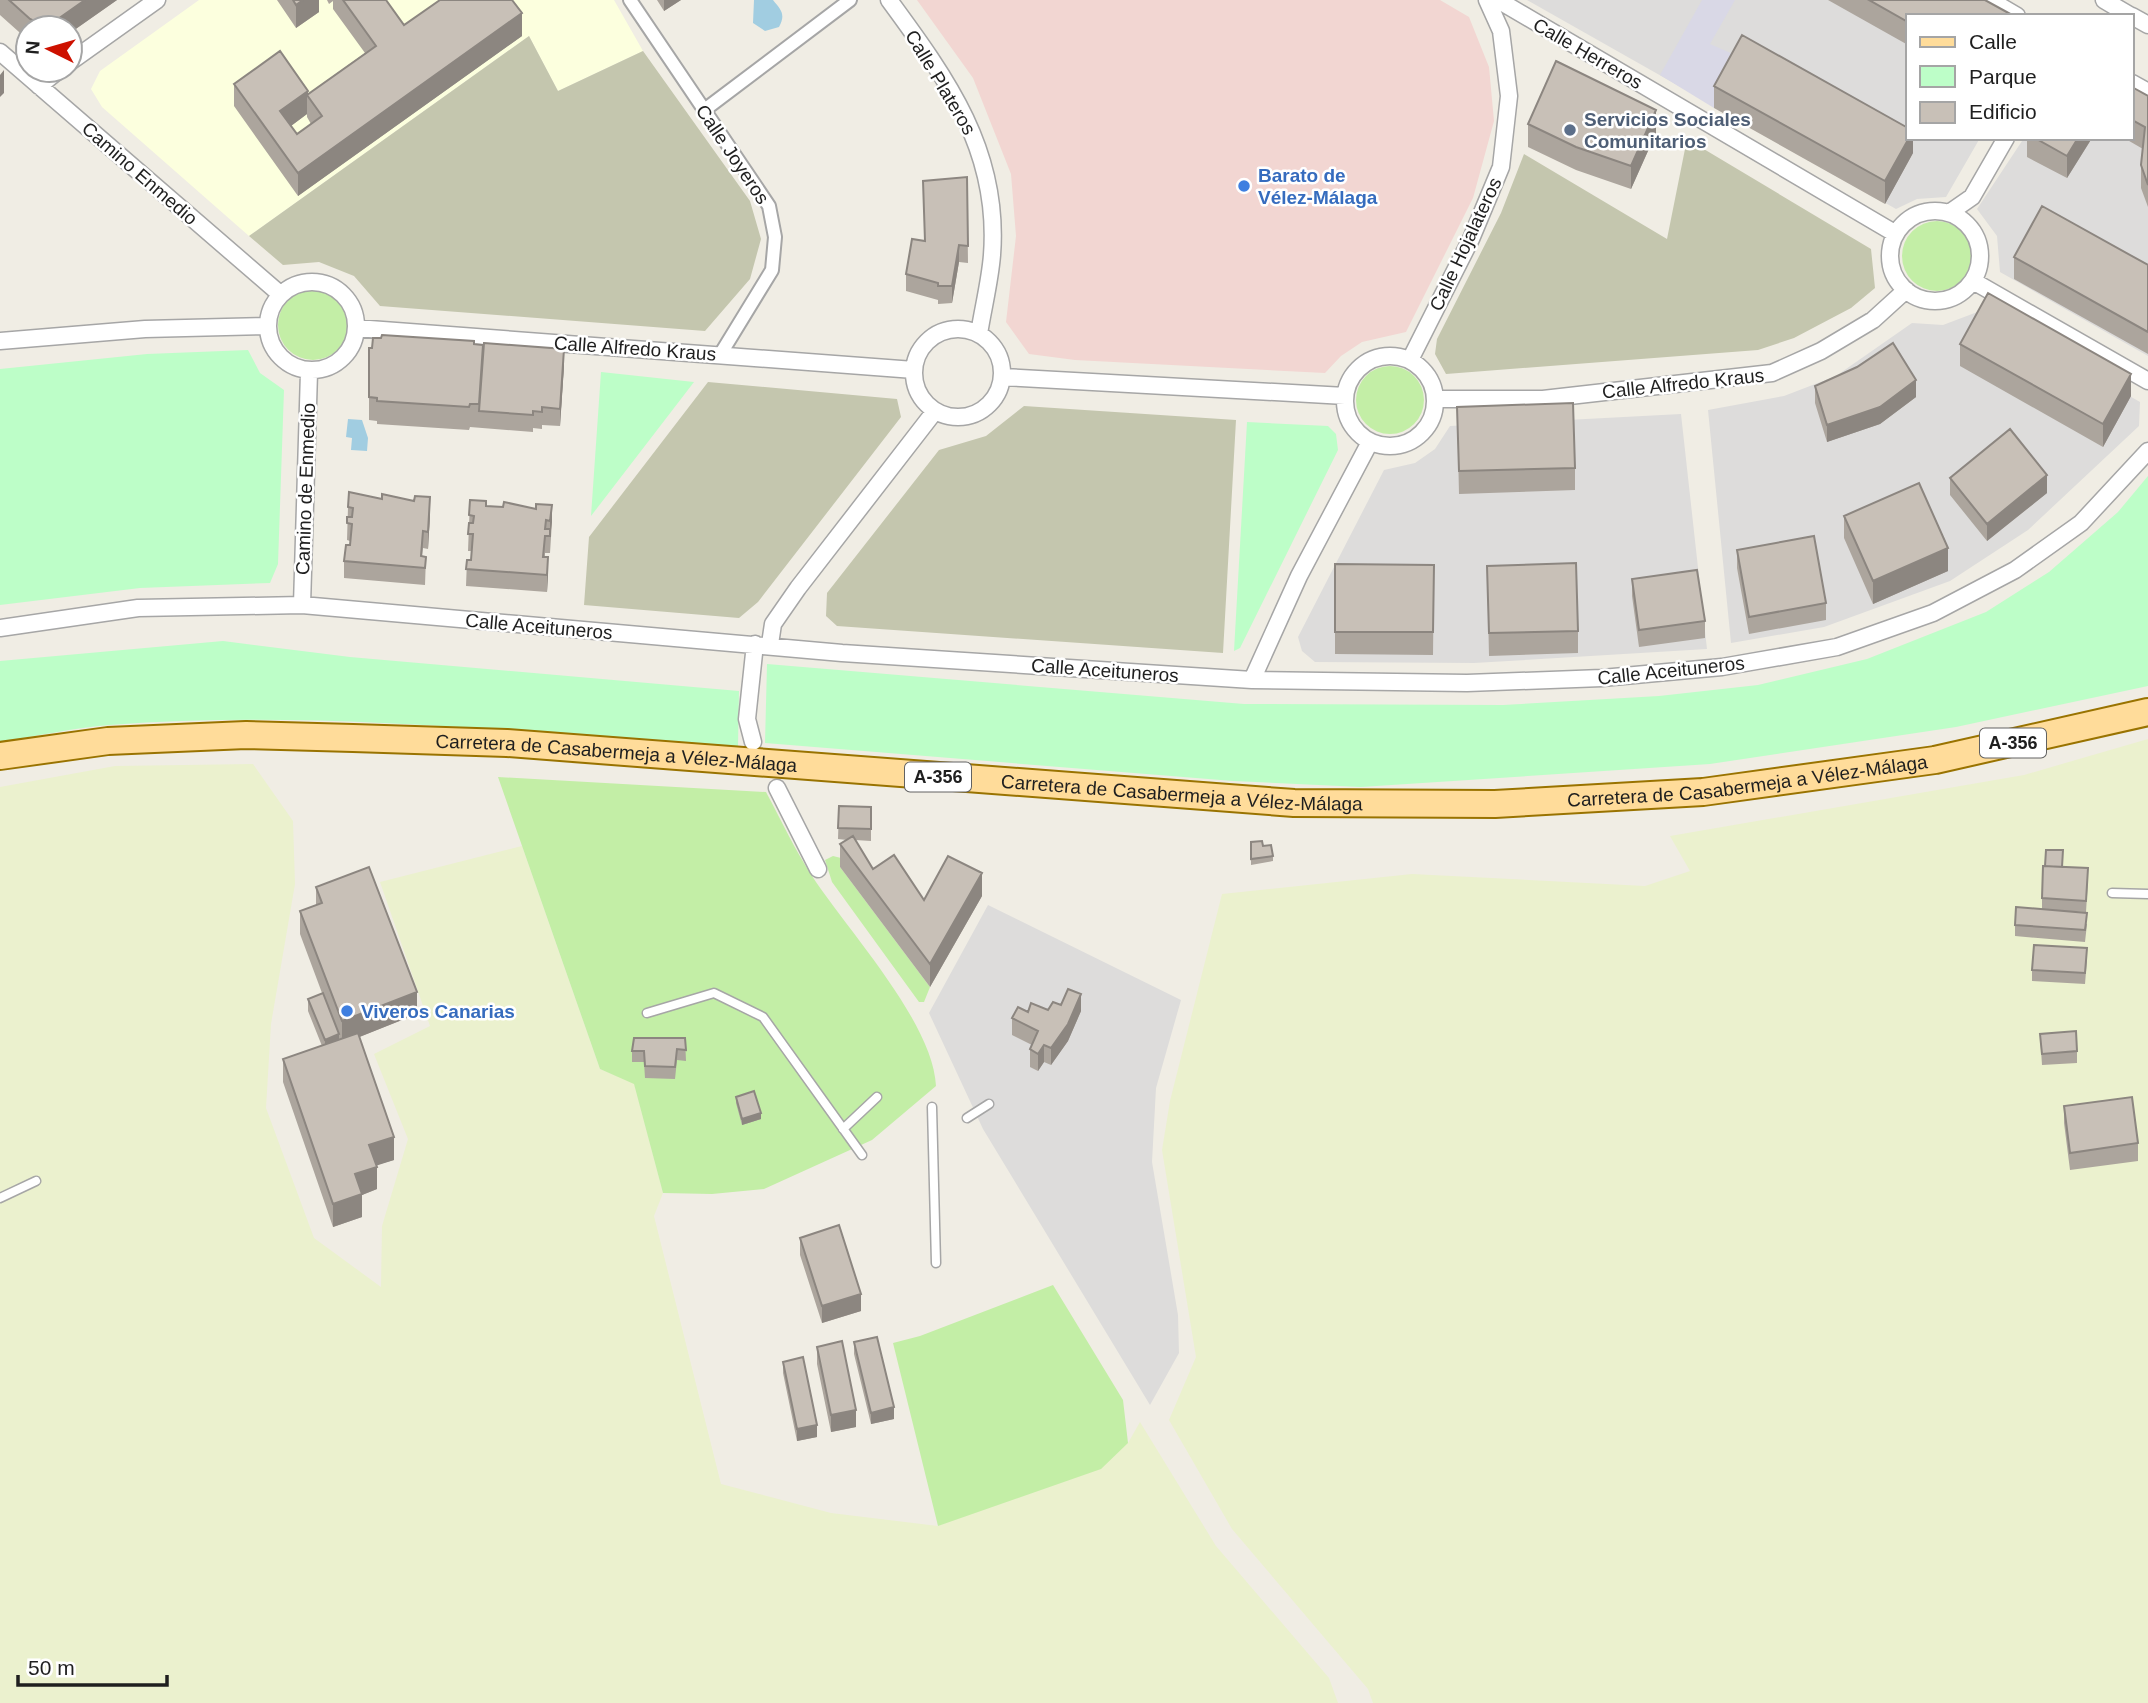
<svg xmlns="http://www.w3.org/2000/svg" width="2148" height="1703" viewBox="0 0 2148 1703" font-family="Arial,sans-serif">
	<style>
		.residential { fill: #dddcdb }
		.commercial { fill: #f2d6d2 }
		.education { fill: #fcffde }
		.construction { fill: #c4c6ae }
		.farmland { fill: #ebf1ce }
		.grass { fill: #c3eea6 }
		.park { fill: #bdfec8 }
		.plaza { fill: #d9d8e6 }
		.water { fill: #a1cde1 }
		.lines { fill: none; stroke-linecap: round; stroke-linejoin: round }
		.service-casing { stroke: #a6a6a6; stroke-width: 11 }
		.pedestrian-casing { stroke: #a6a6a6; stroke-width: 16 }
		.minor-casing { stroke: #a6a6a6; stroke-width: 19 }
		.primary-casing { stroke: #997300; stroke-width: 30 }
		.service { stroke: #fff; stroke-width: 8 }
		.pedestrian { stroke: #fff; stroke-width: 12 }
		.minor { stroke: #fff; stroke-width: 16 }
		.primary { stroke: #ffdc9a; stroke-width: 26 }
		.wall { fill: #aca59d; fill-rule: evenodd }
		.shaded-wall { fill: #8c8680 }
		.building { fill: #c8c0b7; stroke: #8c8680; stroke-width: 2 }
		.service-dot { fill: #5c6f8a; stroke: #fff; stroke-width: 2.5 }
		.shop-dot { fill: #3f7fe0; stroke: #fff; stroke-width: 2.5 }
		.labels { text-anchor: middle; stroke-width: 5; stroke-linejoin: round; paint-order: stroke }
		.shield { fill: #fff; stroke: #626262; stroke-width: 2 }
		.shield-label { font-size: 18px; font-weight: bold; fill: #1f1f1f }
		.street-label { font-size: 19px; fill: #1f1f1f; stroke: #fff }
		.service-label { font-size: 19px; font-weight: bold; fill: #4e5e75; stroke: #fff; text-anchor: start }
		.shop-label { font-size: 19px; font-weight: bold; fill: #366cbe; stroke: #fff; text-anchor: start }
	</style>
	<rect width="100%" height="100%" fill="#f0ede4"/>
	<path class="residential" d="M1527 0H1951L1908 16V138H1980L1946 197 1917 199 1896 209Z
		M2148 112V356L2000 272 1997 236 1977 209 2024 138H2132Z
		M1980 311 2140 402 2139 426 2028 530 1950 581 1824 627 1731 643 1708 410 1784 396 1836 376 1912 323 1943 325Z
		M1681 414 1707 649 1474 663 1315 662 1302 651 1298 637 1384 470 1415 463 1435 449 1450 426Z
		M988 905 1181 1000 1156 1088 1152 1162 1178 1315 1179 1353 1150 1405 983 1129 929 1013Z"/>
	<path class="commercial" d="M917 0H1440L1469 17 1489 67 1494 121 1473 198 1406 332 1362 342 1341 356 1325 373 1075 360 1029 354 1006 322 1016 236 1011 174 973 78Z"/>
	<path class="education" d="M199 0H614L643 51 558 91 529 36 249 236 102 107 91 89 100 71Z"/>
	<path class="construction" d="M529 36 558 91 643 51 750 201 761 239 750 279 705 331 380 306 354 276 319 262 283 265 249 236Z
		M1687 139 1871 249 1875 288 1851 308 1794 338 1758 350 1446 374 1435 354 1437 339 1501 213 1524 154 1667 239Z
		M708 382 897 399 901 417 758 602 739 618 584 605 589 537Z
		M1024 406 1236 420 1223 653 837 626 826 616 827 593 939 450 986 436Z"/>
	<path class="farmland" d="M2148 739V1703H1373L1368 1689 1232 1529 1169 1420 1196 1357 1162 1150 1170 1101 1222 894 1412 874 1645 886 1690 871 1670 836 2024 775Z
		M253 764 293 821 295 884 271 1024 266 1108 314 1238 381 1287 382 1226 408 1139 374 1054 430 1026 380 882 522 846 600 1069 634 1083 663 1193 654 1216 721 1484 831 1513 938 1526 1128 1443 1140 1422 1216 1546 1329 1678 1338 1703H0V787L115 766Z"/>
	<path class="grass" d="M1902 256a35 35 0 1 1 70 0a35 35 0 1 1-70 0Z
		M278 325a35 35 0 1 1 70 0a35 35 0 1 1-70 0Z
		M1356 400a34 34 0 1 1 68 0a34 34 0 1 1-68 0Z
		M498 777 766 792C781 820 795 850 812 876 848 931 933 1022 936 1086L872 1140 764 1189 712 1194 663 1193 634 1084 600 1069Z
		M833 856 841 858 840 867 930 987 924 1002H919L832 882 825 860Z
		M1053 1285 1123 1400 1128 1443 1101 1469 938 1526 893 1343 920 1336Z"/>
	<path class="park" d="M248 350 260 373 284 390 278 564 270 583 140 588 0 605V369L147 354Z
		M601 372 694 382 591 516Z
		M1247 422 1328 426 1336 434 1338 450 1240 648 1234 651Z
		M2148 476V686L1956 727 1710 764 1361 787 1233 781 765 743 767 664 1244 704 1503 705 1659 696 1758 685 1867 659 1986 612 2049 572 2118 512Z
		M223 641 350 657 739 691 738 747C530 734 319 709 110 725 74 728 36 736 0 742V661Z"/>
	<path class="plaza" d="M1702 0H1735L1710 44 1742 58 1714 108 1660 75Z"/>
	<path class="water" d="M754 0H773C781 10 786 14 779 27L765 31 753 23Z
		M348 419 362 420 368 438 367 451 351 450 352 438 346 437Z"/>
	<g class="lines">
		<defs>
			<path id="service" d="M2112 893 2148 894
				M647 1013 714 993 763 1017 862 1155
				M932 1107 936 1263
				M967 1118 989 1104
				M843 1129 877 1097
				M0 1198 36 1181"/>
			<path id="pedestrian" d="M630 0 769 206 775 237 772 270 720 355
				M703 111 850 0"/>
			<path id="minor" d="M889 0C947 79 1000 151 992 255 990 281 983 308 979 334
				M1498 0 1896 234
				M1990 0 2017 16
				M2104 0 2131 16
				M2132 16 2148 25
				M0 52 280 294
				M70 62 157 0
				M2132 83 2148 92
				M39 86 59 70
				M1890 256a45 45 0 1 1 90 0a45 45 0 1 1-90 0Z
				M1949 213 1972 197 2006 138
				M1973 281 2148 381
				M268 326a44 44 0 1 1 88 0a44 44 0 1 1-88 0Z
				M356 328 914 370
				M914 373a44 44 0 1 1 88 0a44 44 0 1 1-88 0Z
				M0 341 145 329 267 326
				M1345 401a45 45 0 1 1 90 0a45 45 0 1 1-90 0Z
				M1410 360 1471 239 1501 167 1509 96 1501 31 1487 0
				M1003 377 1345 396
				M1435 399H1543L1772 373 1821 351 1873 320 1906 290
				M302 605 309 372
				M0 628 138 608 302 605 842 653 1252 680 1467 683 1602 678 1722 667 1837 647 1933 613 2015 570 2081 523 2148 451
				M770 644 773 624 798 588 935 411
				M1252 680 1299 576 1370 442
				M753 742 747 719 755 644
				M777 788 818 869"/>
			<g id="primary">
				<path id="s1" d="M0 756 108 741 246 735 353 738 507 743 1294 803 1495 804 1703 792 1935 760 2148 712"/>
			</g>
		</defs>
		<use href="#service" class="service-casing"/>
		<use href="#pedestrian" class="pedestrian-casing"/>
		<use href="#minor" class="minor-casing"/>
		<use href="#primary" class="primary-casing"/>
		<use href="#service" class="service"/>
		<use href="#pedestrian" class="pedestrian"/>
		<use href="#minor" class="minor"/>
		<use href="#primary" class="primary"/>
	</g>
	<path class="wall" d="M0 0H117L70 33V28H28V40L0 15Z
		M277 0H319V12L296 28Z
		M327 0H386L404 25 522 36 298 196 234 106V84L308 94 365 53 333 9V1L329 4ZM307 114V117L311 124 297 134 291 126Z
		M657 0H681L664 11Z
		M1828 0H1985L1908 16V45Z
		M1714 86 1909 138H1913V153L1885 204 1714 108Z
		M2132 87 2148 96V207L2141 188V165L2143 149 2124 138H2132Z
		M1528 124 1656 133 1631 189 1576 170 1528 147Z
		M2027 138H2092L2067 178 2027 157Z
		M967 177 968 263 959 262 952 303 938 304V300L906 291V274L924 241Z
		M2014 257 2148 265V354L2014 279Z
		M474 344 564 366 560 426 542 425V429L533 428V432L470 427 469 430 377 424V421L369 420V348Z
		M1960 344 2131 396 2103 447 1960 366Z
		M1815 386 1916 397 1880 424 1827 442 1815 403Z
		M1457 407 1575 468V490L1459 494Z
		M1950 478 2047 493 1987 541 1950 495Z
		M470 500 486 506 536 509 552 522 550 553H545V557L548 575 547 592 466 586 467 560H471L472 551H468Z
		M348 507 430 514 428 549 423 548 422 557H426L425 585 344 578V561L350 545V541L347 540Z
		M1844 516 1948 571 1873 604 1844 538Z
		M1737 550 1826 603V620L1749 634 1737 568Z
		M1335 564 1434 565 1433 655 1335 654Z
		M1487 566 1578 631V653L1489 656Z
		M1632 579 1705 621V638L1639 647 1632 596Z
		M839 806 871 807V841L855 840 873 869 924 900 982 896 930 987 840 867V844L847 840 838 839Z
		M1273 856V861L1251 865V859Z
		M2062 867 2088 880 2086 912 2061 911 2087 924 2085 942 2015 936V925L2042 909V898Z
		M316 887 417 1014 359 1037 394 1160 376 1165 377 1189 362 1195V1217L333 1227 283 1082V1059L322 1046 308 1011V999L325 1001 300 934V911L316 905Z
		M2087 959 2085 984 2032 981V970Z
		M1061 1005 1081 1011 1068 1041 1051 1065 1044 1062 1038 1071 1030 1067V1049L1032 1045 1012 1035V1018L1028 1012 1048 1010Z
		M2040 1034 2077 1051V1063L2042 1065Z
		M685 1038 686 1061 677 1060 675 1079 645 1078 644 1062H632V1051Z
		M736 1097 761 1119 742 1125 736 1103Z
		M2064 1106 2138 1143V1161L2070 1170 2064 1123Z
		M800 1238 861 1311 822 1323 800 1255Z
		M854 1342 894 1419 871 1424 854 1354Z
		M817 1347 856 1427 831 1432 817 1364Z
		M783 1362 817 1437 797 1441 783 1373Z"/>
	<path class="shaded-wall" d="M85 0H117L70 33V28H41V24Z
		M303 0H319V12L296 28V5Z
		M664 0H681L664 11Z
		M522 13V36L298 196V173Z
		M4 70V93L0 97V75Z
		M308 91V97L307 95V114L280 134V111Z
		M1656 110V133L1631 189V166Z
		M1909 138H1913V153L1885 204V181Z
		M2078 138H2092L2067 178V156Z
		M959 245V262L952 303V286Z
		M564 349V366L560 426V409Z
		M2131 374V396L2103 447V424Z
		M1916 380V397L1880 424 1827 442V425Z
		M2047 475V493L1987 541V524Z
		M430 497V514L428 549V532Z
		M552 505V522L550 538V521Z
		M1948 548V571L1873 604V581Z
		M548 557V575L547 592V575Z
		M982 873V896L930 987V964Z
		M417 992V1014L342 1044V1021Z
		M1081 994V1011L1068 1041 1051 1065V1048Z
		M339 1034V1046L325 1052V1040Z
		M1044 1045V1062L1038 1071V1054Z
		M761 1113V1119L742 1125V1119Z
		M394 1137V1160L369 1168V1145Z
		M377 1167V1189L362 1195V1217L333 1227V1204L355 1174Z
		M861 1294V1311L822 1323V1306Z
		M894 1407V1419L871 1424V1413Z
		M856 1410V1427L831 1432V1415Z
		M817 1425V1437L797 1441V1429Z"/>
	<path class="building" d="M9 0H85L55 21 41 24 30 19Z
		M293 0H303L296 5Z
		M343 0H386L404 25 440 0H512L522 13 298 173 234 84 280 51 308 91 280 111 297 134 322 116 307 95 376 46Z
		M1869 0H1985L2014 16H1908V22Z
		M1742 35 1908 128 1909 138 1885 181 1714 86Z
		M1556 61 1656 110 1631 166 1576 147 1528 124Z
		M2132 87 2148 96V185L2141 165 2145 127 2132 120Z
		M2035 138H2078L2067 156Z
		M967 177 968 246 959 245 952 286H938V283L906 274 912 239 925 241 923 181Z
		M2042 206 2148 265V332L2014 257Z
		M1988 293 2131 374 2103 424 1960 344Z
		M382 335 474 341V344L483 345 479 404H470L469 407 377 401V398L369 397V348H372L373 338H381Z
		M484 343 564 349 560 409 542 407V412L533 411V415L479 411Z
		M1893 343 1916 380 1880 407 1827 425 1815 386 1857 367Z
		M1573 403 1575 468 1459 471 1457 407Z
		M2010 429 2047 475 1987 524 1950 478Z
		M1919 483 1948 548 1873 581 1844 516Z
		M349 492 382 499V494L414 501 415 496 430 497 428 532 423 531 421 556 426 557 425 568 344 561 346 545H350L352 524 347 523V517H352L353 508 348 507Z
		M470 500 486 501V506L503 507 504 502 536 509V504L552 505 550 521 546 520 545 529H550V536H545L543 557H548L547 575 466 569 467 560H471L473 534H468L469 523H473L474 516 469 515Z
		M1814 536 1826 603 1749 617 1737 550Z
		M1576 563 1578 631 1489 633 1487 566Z
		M1335 564 1434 565 1433 632H1335Z
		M1697 570 1705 621 1639 630 1632 579Z
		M839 806 871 807V829L838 828Z
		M853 836 873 869 894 855 924 900 948 856 982 873 930 964 840 844Z
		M1262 841 1263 846 1271 845 1273 856 1251 859V842Z
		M2046 850H2063L2062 867 2045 866Z
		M2043 866 2088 868 2086 901 2042 898Z
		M369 867 417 992 342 1021 300 911 322 903 316 887Z
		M2016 907 2087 913 2085 930 2015 925Z
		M2034 945 2087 948 2085 973 2032 970Z
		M1068 989 1081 994 1068 1024 1051 1048 1044 1045 1038 1054 1030 1049 1038 1031 1012 1018 1018 1007 1028 1012 1031 1003 1048 1010 1053 1002 1061 1005Z
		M323 993 339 1034 325 1040 308 999Z
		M2076 1031 2077 1051 2042 1054 2040 1034Z
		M358 1033 394 1137 369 1145 377 1167 355 1174 362 1194 333 1204 283 1059Z
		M634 1038H685L686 1050 677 1049 675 1067 645 1066 644 1051H632Z
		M754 1091 761 1113 742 1119 736 1097Z
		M2132 1097 2138 1143 2070 1153 2064 1106Z
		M839 1225 861 1294 822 1306 800 1238Z
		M877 1337 894 1407 871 1413 854 1342Z
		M842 1341 856 1410 831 1415 817 1347Z
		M803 1357 817 1425 797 1429 783 1362Z"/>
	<circle class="service-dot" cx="1570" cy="130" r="7"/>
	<g class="shop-dot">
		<circle cx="1244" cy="186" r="7"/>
		<circle cx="347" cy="1011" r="7"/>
	</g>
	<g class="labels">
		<g class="shield">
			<rect x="1980" y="728.5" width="66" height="29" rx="5"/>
			<rect x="905" y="762.5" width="66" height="29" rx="5"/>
		</g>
		<g class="shield-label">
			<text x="2013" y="749">A-356</text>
			<text x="938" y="783">A-356</text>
		</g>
		<g class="street-label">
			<text transform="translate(1588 53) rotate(30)" y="7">Calle Herreros</text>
			<text transform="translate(941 82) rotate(59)" y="7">Calle Plateros</text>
			<text transform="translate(733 154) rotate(56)" y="7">Calle Joyeros</text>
			<text transform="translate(140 173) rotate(41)" y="7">Camino Enmedio</text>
			<text transform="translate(1465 244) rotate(-65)" y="7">Calle Hojalateros</text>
			<text transform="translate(635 348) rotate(4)" y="7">Calle Alfredo Kraus</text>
			<text transform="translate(1683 383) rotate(-6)" y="7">Calle Alfredo Kraus</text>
			<text transform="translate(305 489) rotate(-88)" y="7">Camino de Enmedio</text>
			<text transform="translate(539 626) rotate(5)" y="7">Calle Aceituneros</text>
			<text transform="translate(1105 670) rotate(4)" y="7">Calle Aceituneros</text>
			<text transform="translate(1671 670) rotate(-6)" y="7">Calle Aceituneros</text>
			<text dy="7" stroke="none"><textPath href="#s1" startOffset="618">Carretera de Casabermeja a Vélez-Málaga</textPath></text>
			<text dy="7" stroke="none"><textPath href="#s1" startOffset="1752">Carretera de Casabermeja a Vélez-Málaga</textPath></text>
			<text dy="7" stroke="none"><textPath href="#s1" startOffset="1185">Carretera de Casabermeja a Vélez-Málaga</textPath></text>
		</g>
		<g class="service-label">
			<text x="1584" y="126">Servicios Sociales<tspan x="1584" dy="22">Comunitarios</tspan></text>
		</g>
		<g class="shop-label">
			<text x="1258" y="182">Barato de<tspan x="1258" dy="22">Vélez-Málaga</tspan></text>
			<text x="361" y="1018">Viveros Canarias</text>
		</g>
	</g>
	<rect x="1906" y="14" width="228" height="126" fill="#ffffff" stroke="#a5a5a5" stroke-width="2"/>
	<rect x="1920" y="37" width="35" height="10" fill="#ffdc9a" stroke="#a5a5a5" stroke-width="2"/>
	<text x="1969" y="49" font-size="21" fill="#1f1f1f">Calle</text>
	<rect x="1920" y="66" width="35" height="21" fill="#bdfec8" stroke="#a5a5a5" stroke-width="2"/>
	<text x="1969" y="84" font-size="21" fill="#1f1f1f">Parque</text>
	<rect x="1920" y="102" width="35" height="21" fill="#c8c0b7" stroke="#a5a5a5" stroke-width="2"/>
	<text x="1969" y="119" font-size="21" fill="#1f1f1f">Edificio</text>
	<g transform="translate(49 49) rotate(275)"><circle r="33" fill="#ffffff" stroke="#a5a5a5" stroke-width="2"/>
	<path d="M0-5L12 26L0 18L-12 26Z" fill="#cd1100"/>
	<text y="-10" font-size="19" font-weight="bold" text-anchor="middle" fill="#1f1f1f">N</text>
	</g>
	<path d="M18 1675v10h149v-10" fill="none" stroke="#1f1f1f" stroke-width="3.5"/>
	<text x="28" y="1675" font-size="21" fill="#1f1f1f" stroke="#ffffff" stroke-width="5" paint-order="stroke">50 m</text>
</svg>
